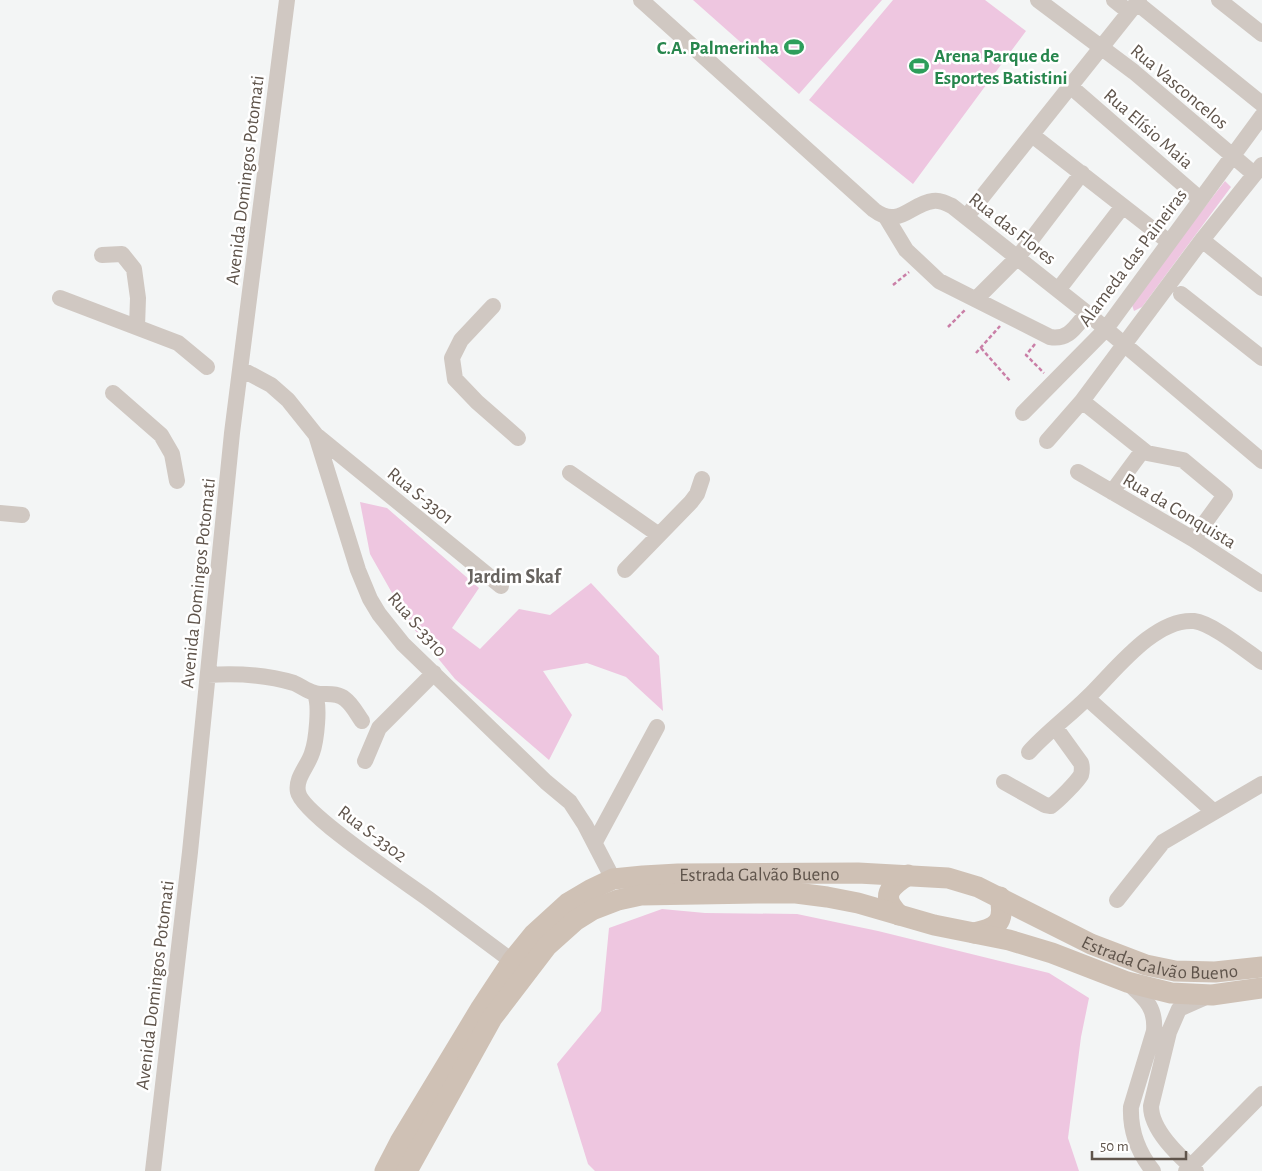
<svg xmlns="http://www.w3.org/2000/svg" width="1262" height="1171" viewBox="0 0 1262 1171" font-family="'Alegreya Sans',sans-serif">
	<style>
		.green { fill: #eec6e0 }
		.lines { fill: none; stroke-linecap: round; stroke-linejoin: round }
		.path { stroke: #ca7fa7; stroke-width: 2.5; stroke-dasharray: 4 2.5; stroke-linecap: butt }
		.minor { stroke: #d0c8c2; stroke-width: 16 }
		.major { stroke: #cfc1b5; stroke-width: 21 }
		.labels { text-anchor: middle; stroke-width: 5; stroke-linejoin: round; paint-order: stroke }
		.leisure-label { font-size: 19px; font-weight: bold; fill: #27864d; stroke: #fff; text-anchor: end }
		.street-label { font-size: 19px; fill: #5f544b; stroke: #fff }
		.neighbourhood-label { font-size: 20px; font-weight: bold; fill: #67635f; stroke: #fff }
	</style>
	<rect width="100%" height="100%" fill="#f3f5f5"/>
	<path class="green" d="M693 0H882L799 94Z
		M893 0H985L1026 31 913 184 809 100Z
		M1225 181 1231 187 1142 307 1134 311 1131 302Z
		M360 502 387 508 479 588 452 628 480 649 519 609 550 615 591 583 659 656 663 711 626 677 587 663 543 671 572 715 549 760 455 679 409 623 370 554Z
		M662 909 705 913 797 914 878 931 1049 973 1089 998 1081 1037 1068 1138 1079 1171H595L588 1164 557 1064 601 1011 609 928Z"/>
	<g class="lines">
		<path class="path" d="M893 285 909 272
			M948 327 965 310
			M1035 344 1026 355 1044 373
			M981 348 1011 382
			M976 353 1000 326"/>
		<path class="minor" d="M641 0 874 210C899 229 910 204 933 201 940 200 946 203 952 206L1087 313 1262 461
			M1038 0 1134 72 1254 174
			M1114 0 1129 12
			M1219 0 1262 34
			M1137 3 1262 104
			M1070 86 1200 199
			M1032 135 1169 242
			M967 216 1139 0
			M886 217 906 250 939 281 1050 337C1069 340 1075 327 1087 313
			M1202 240 1262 288
			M102 255 122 254 134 269 138 298 137 327
			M1058 290 1123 206
			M1181 294 1262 358
			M60 298 178 343 207 367
			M976 299 1018 257 1082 173
			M493 306 461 340 452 358 455 379 477 402 518 438
			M241 369 271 385 288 400 316 435 358 570 370 599 379 614 403 644 546 782 570 802 585 825 613 879
			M113 393 161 435 172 454 177 481
			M1082 401 1147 453 1183 460 1225 495 1193 539
			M1023 413 1105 330 1262 116
			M316 435 501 586
			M1047 441 1082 401 1202 240 1262 165
			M1078 472 1193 539 1262 584
			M570 473 659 535
			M1112 492 1143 450
			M0 513 22 515
			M625 570 691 502 697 494 702 479
			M208 675C237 673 267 675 294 683 301 686 308 692 315 693 324 696 335 691 345 699 352 704 357 714 362 721
			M314 693C321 703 316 742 312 753 308 766 295 778 298 792 302 814 407 883 430 900 457 920 485 941 512 961
			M1087 698 1214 812
			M1029 752C1047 732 1069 716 1088 697 1114 672 1154 618 1194 621 1212 623 1246 651 1262 662
			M365 761 379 728 434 673
			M1004 782 1045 805 1051 806C1058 801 1077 782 1081 775 1082 771 1082 766 1081 763L1055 727
			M595 842 657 727
			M1117 900 1163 842 1262 784
			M1127 982C1144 998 1156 1006 1154 1031L1131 1107C1130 1131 1138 1152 1153 1171
			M153 1171 190 852 232 433 287 0
			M1186 1171 1262 1094
			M1196 1171C1178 1155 1151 1130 1151 1106L1169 1032 1179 1009 1206 997"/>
		<g class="major">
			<path d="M899 915C880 896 889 887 908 875"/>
			<path d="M974 933C998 928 1005 922 1000 897"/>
			<path id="s1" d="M385 1171 400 1142 481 1008 512 961 534 934 568 903 590 890 613 879 643 876 678 874 858 873 948 878 978 887 1091 944 1146 965 1175 971 1215 972 1262 967"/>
			<path d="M407 1171 492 1018 547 946 576 920 592 910 618 900 641 895 757 893H796L827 897 858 903 934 925 1009 940 1052 953 1127 982 1171 993 1212 995 1262 988"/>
		</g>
	</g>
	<defs>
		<symbol id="stadium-bare" viewBox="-9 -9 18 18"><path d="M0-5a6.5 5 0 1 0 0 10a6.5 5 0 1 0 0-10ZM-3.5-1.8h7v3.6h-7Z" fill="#2e9e5b" stroke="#fff" stroke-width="2.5" paint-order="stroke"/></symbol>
	</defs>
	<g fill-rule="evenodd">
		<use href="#stadium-bare" x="780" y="33" width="28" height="28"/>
		<use href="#stadium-bare" x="905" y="52" width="28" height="28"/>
	</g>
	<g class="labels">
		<g class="leisure-label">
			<text x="779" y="54">C.A. Palmerinha</text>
			<text x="934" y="62" text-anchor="start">Arena Parque de<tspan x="934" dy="22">Esportes Batistini</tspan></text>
		</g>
		<g class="street-label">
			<text transform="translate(1180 86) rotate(40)" y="7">Rua Vasconcelos</text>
			<text transform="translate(1149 128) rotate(41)" y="7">Rua Elísio Maia</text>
			<text transform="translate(244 180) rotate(-83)" y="7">Avenida Domingos Potomati</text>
			<text transform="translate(1013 228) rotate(38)" y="7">Rua das Flores</text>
			<text transform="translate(1132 257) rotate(-53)" y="7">Alameda das Paineiras</text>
			<text transform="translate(421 495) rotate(39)" y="7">Rua S-3301</text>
			<text transform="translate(1180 510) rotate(31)" y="7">Rua da Conquista</text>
			<text transform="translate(197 583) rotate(-84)" y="7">Avenida Domingos Potomati</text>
			<text transform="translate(418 624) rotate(49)" y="7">Rua S-3310</text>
			<text transform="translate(373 833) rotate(37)" y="7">Rua S-3302</text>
			<text dy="7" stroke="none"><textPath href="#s1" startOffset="524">Estrada Galvão Bueno</textPath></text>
			<text dy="7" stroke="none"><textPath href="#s1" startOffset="942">Estrada Galvão Bueno</textPath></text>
			<text transform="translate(154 985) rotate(-83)" y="7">Avenida Domingos Potomati</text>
		</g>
		<g class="neighbourhood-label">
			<text x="514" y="583">Jardim Skaf</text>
		</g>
	</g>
	<path d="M1092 1151v8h94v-8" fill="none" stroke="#5f544b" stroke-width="2.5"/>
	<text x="1100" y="1151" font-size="15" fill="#5f544b" stroke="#ffffff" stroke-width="4" paint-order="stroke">50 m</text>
</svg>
